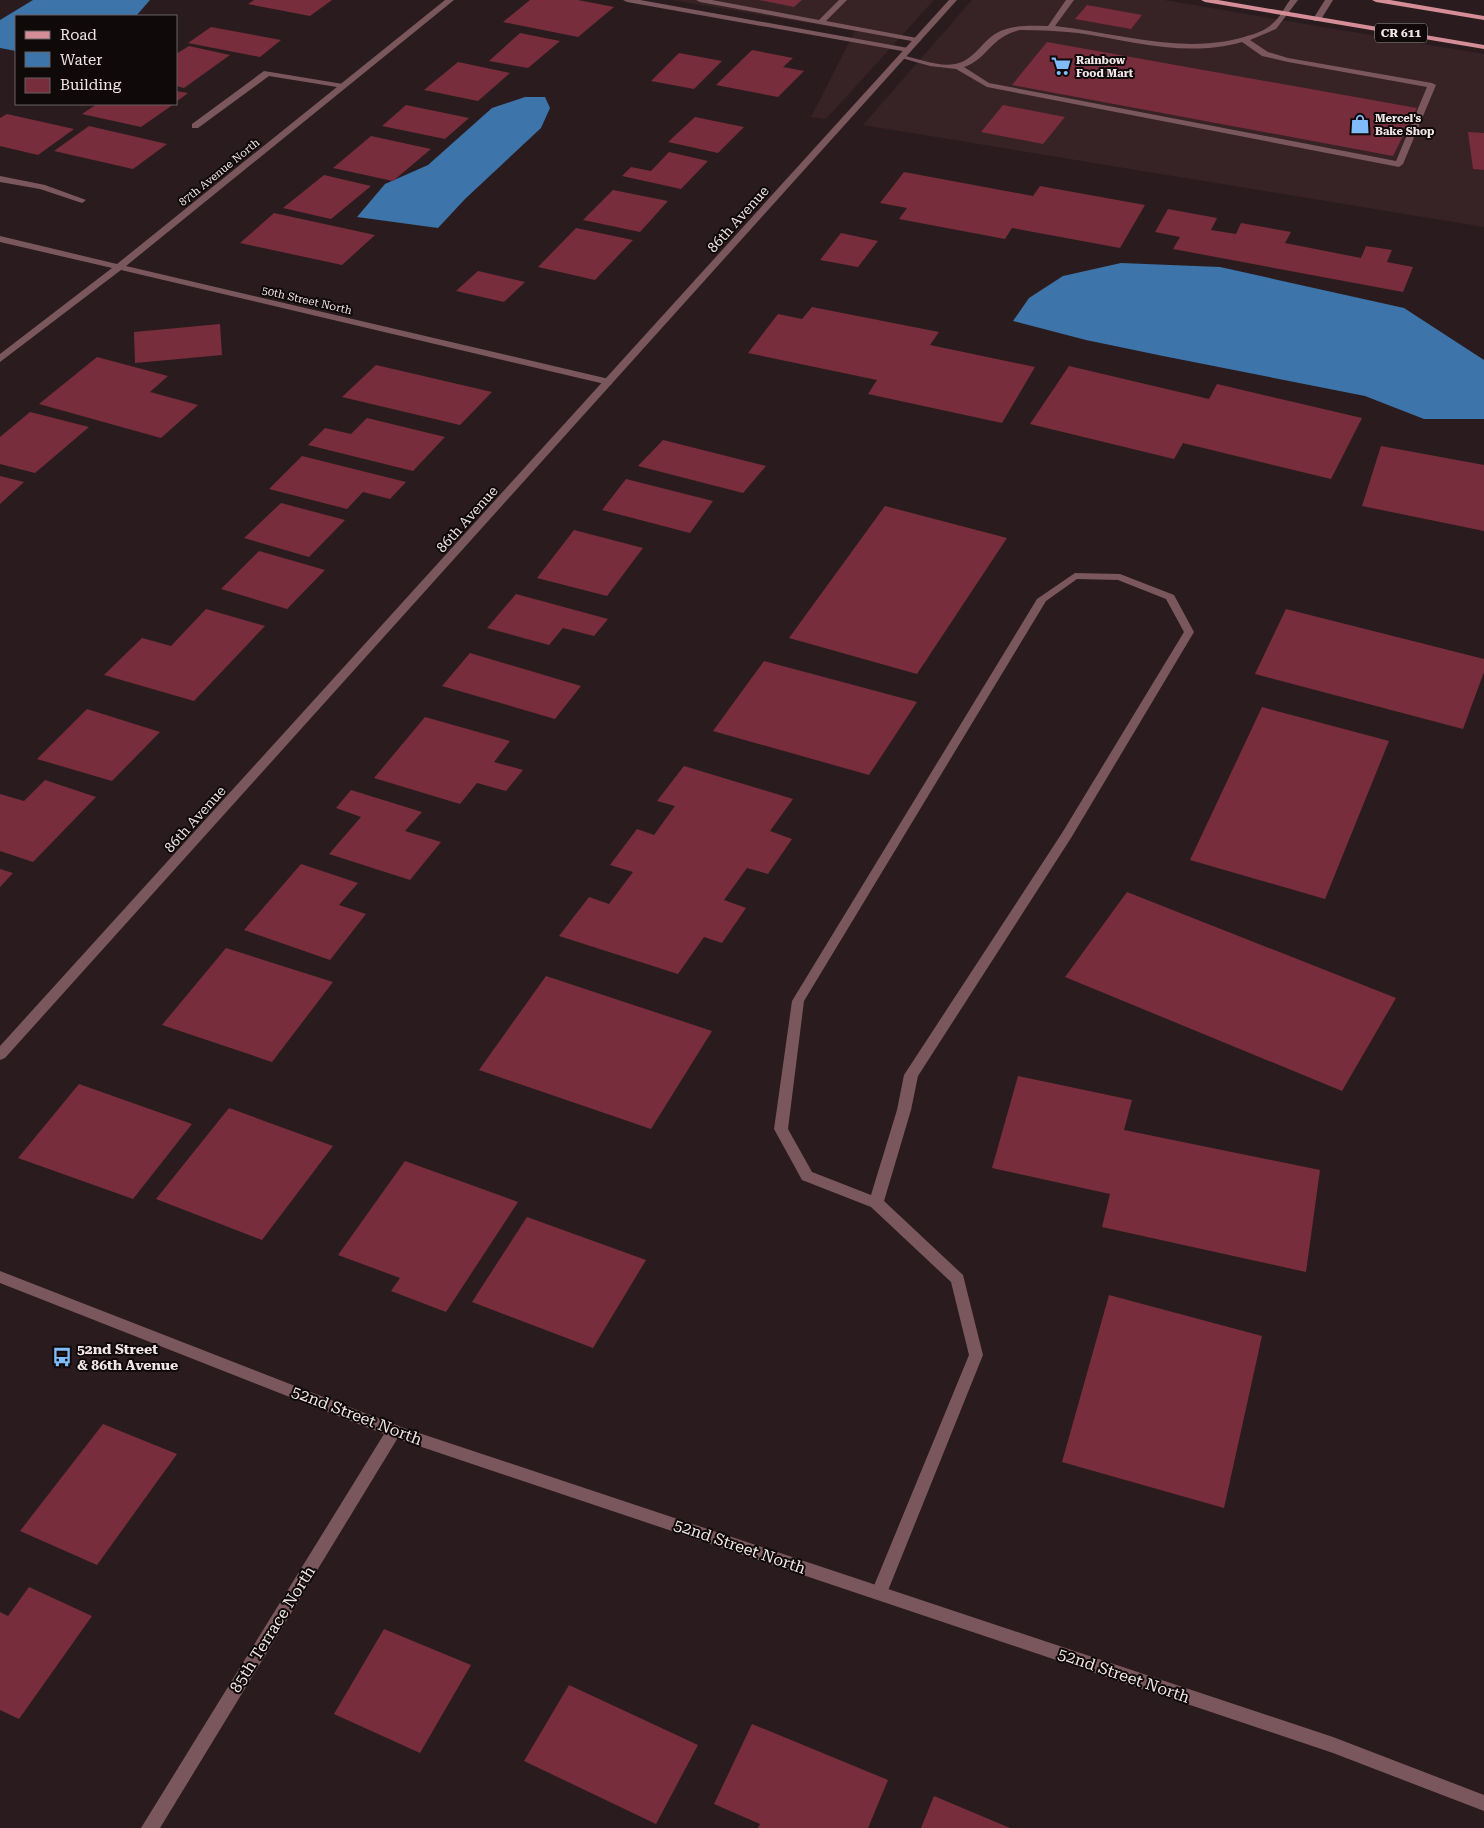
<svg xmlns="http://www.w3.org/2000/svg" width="1484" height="1828" viewBox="0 0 1484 1828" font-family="'Roboto Serif',serif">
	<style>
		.built { fill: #372225 }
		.water { fill: #3d74aa }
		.building { fill: #772d3c }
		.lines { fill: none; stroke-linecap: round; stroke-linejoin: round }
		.service { fill: #7a575c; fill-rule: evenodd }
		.minor { fill: #7a575c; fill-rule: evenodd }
		.tertiary { fill: #7a575c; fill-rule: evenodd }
		.primary { fill: #d58d97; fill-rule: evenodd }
		.labels { text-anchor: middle; stroke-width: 4; stroke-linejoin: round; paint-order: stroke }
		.far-poi-label { font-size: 11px; font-weight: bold; fill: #f0e6e7; stroke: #0f0909; text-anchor: start }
		.far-street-label { font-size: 11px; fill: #f0e6e7; stroke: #0f0909 }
		.shield { fill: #0f0909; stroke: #aca4a4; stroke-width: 1 }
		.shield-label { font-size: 12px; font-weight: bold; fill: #f0e6e7 }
		.street-label { font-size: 14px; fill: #f0e6e7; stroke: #0f0909 }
		.poi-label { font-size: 14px; font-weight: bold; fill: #f0e6e7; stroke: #0f0909; text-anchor: start }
		.near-street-label { font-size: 16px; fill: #f0e6e7; stroke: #0f0909 }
	</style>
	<rect width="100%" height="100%" fill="#2a1c1e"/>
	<path class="built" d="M672 0H934L826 119 811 117 855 31Z
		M972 0H1164L1484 54V227L863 125Z"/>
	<path class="water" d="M33 0H150L136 16H16V51L0 48V20Z
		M525 97H545L550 108 541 128 465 199 438 228 357 217 385 184 428 165 492 108Z
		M1121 263 1220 267 1404 308 1484 360V419H1424L1365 396 1163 356 1086 340 1013 321 1029 298 1063 276Z"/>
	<path class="building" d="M254 0H332L310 16 248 4Z
		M530 0H578L614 7 578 37 503 22Z
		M759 0H802L794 7Z
		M1087 5 1142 15 1131 29 1075 19Z
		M211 27 281 40 260 57 188 43Z
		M520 33 560 41 528 68 489 61Z
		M1047 42 1417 108 1393 156 1012 85Z
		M189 46 230 55 184 88 176 86V54Z
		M752 50 793 58 783 67 804 71 778 97 716 85Z
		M679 53 722 61 694 89 651 81Z
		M458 62 510 73 478 101 424 90Z
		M176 91 188 93 176 102Z
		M97 104H174L141 127 82 114Z
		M406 105 469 118 445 139 382 126Z
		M1003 105 1065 117 1043 144 981 132Z
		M7 114 74 129 38 155 0 146V118Z
		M695 117 744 127 718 153 668 142Z
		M89 126 167 144 133 169 54 151Z
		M1468 132 1484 133V170L1473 169Z
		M371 136 431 149 393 181 333 168Z
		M669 152 708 161 681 189 622 176 631 167 651 171Z
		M904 172 1033 196 1040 186 1145 205 1120 248 1012 228 1005 239 899 219 907 208 880 203Z
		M324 175 371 186 331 219 283 208Z
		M613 190 668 201 640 232 583 220Z
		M1168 209 1217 218 1211 230 1236 234 1241 223 1291 232 1285 243 1361 258 1366 246 1392 250 1387 262 1413 267 1403 292 1173 249 1180 237 1155 232Z
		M274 213 375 235 342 265 240 243Z
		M576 228 633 240 595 280 538 267Z
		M841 233 878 241 858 267 820 260Z
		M478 271 525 282 504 302 456 291Z
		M812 307 939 332 930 345 1035 367 1002 423 868 394 877 380 748 353 778 314 802 319Z
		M220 324 222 355 135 363 134 332Z
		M97 357 168 376 150 392 198 405 161 438 39 404Z
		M376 365 492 392 460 425 342 397Z
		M1069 366 1209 399 1217 384 1362 418 1331 479 1183 443 1174 459 1030 424Z
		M30 412 89 427 35 473 0 464V437Z
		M367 418 445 437 413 471 308 445 325 428 351 434Z
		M663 440 766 466 743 493 638 466Z
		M1381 446 1484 465V531L1362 506Z
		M302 456 406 482 390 499 363 492 347 509 269 489Z
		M0 476 24 482 0 504Z
		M626 479 713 501 690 533 602 510Z
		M281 503 345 520 309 557 244 538Z
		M885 506 1007 538 917 674 789 638Z
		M574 530 643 548 607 596 537 578Z
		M259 551 325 570 287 609 221 589Z
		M516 594 608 619 594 636 563 628 549 645 487 628Z
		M206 609 265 626 194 701 104 675 142 638 171 646Z
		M1286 609 1484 659V672L1463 729 1255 674Z
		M470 653 581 686 555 719 442 686Z
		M764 661 917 702 869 775 713 731Z
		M1262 707 1389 741 1325 899 1190 860Z
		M87 709 160 732 112 781 37 759Z
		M425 717 510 741 494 762 523 770 506 791 477 783 460 804 374 778Z
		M684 766 793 799 770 831 792 839 768 874 747 868 724 900 746 908 722 943 704 937 678 974 559 936 589 897 609 904 633 872 610 865 637 829 654 835 675 806 657 801Z
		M45 780 96 797 33 862 0 851V794L24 801Z
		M351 790 422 812 405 831 441 842 410 880 329 854 361 817 336 808Z
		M301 864 358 883 339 905 366 914 330 960 244 930Z
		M0 869 13 873 0 887Z
		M1127 892 1396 998 1342 1091 1065 977Z
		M226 948 333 982 272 1062 162 1025Z
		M546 976 712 1031 651 1129 479 1070Z
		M1018 1076 1132 1100 1124 1130 1320 1170 1306 1272 1102 1227 1110 1194 992 1168Z
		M79 1084 192 1124 133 1199 18 1158Z
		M229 1108 333 1146 262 1240 156 1199Z
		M405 1161 518 1202 446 1312 391 1291 400 1278 338 1255Z
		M527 1217 646 1260 593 1348 472 1302Z
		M1109 1295 1262 1336 1224 1508 1062 1462Z
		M103 1424 177 1454 97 1565 20 1531Z
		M29 1587 92 1616 19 1719 0 1710V1612L8 1616Z
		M384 1629 471 1665 420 1753 334 1714Z
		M569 1685 698 1745 656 1824 524 1761Z
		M752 1724 888 1780 868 1828H758L760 1824 714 1804Z
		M934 1796 1010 1828H921Z"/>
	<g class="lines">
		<path class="service" d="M623 0H640L908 48 912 50 908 52 627 2Z
			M696 0H712L819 20 839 0H847L826 21 917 38 921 40 917 42 700 2Z
			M1066 0H1074L1055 26C1119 33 1181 55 1244 37 1254 34 1265 31 1272 24 1280 18 1284 8 1290 0H1298L1276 29 1250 40 1268 52 1288 58 1432 83 1436 85 1403 164 1399 167 987 87 956 69 930 66 898 57 902 55C919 59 938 67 955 64 973 61 981 43 995 34 1011 24 1030 26 1048 26ZM1020 30C1040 30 1059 31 1078 33 1133 41 1187 58 1242 42L1262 56 1288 62 1427 87 1396 161 989 83 964 67C988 59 991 36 1020 30Z
			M264 71 343 84 347 86 343 88 269 76 198 128H192V124Z
			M0 176 45 185 86 200 82 203 40 189 0 182Z
			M1075 573 1120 574 1174 595 1194 632 1071 838 918 1076 911 1110 884 1201 963 1275 983 1355 887 1593 885 1598 879 1600 873 1598 871 1593 969 1355 951 1282 871 1207 802 1180 774 1129 792 1001 1037 599ZM1077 579 1118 580 1166 599 1184 632 1062 833 904 1075 897 1110 871 1195 812 1172 788 1129 804 1001 1046 601Z"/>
		<path class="minor" d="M445 0H454L126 266 609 379 612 380V384L609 385 121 270 0 362V354L112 268 0 242V236L117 264Z
			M1325 0H1333L1320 21H1314L1313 19Z
			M394 1424 399 1426 402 1431 399 1436 160 1828H141L389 1426Z"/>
		<path class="tertiary" d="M949 0H957L5 1058 0 1060V1046Z
			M0 1271 398 1426 1333 1737 1484 1795V1811L1333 1753 389 1436 0 1283Z"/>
		<path class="primary" d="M1201 0H1218L1484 45V49L1205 2Z
			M1372 0H1390L1484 16V20L1376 2Z"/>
	</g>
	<defs>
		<symbol id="supermarket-bare" viewBox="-9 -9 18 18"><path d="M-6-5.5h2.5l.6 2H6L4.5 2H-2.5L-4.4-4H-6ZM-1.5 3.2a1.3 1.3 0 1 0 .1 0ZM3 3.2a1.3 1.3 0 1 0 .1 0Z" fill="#81bcfa" stroke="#0f0909" stroke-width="2.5" paint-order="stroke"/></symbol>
		<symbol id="shop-bare" viewBox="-9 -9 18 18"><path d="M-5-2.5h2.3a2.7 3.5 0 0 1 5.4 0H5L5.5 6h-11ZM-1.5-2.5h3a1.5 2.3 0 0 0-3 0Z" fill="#81bcfa" stroke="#0f0909" stroke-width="2.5" paint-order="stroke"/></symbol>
		<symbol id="bus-bare" viewBox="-9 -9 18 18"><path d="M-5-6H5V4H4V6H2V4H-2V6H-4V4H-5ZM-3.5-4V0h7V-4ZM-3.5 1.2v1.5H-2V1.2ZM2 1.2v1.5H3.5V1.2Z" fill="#81bcfa" stroke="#0f0909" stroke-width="2.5" paint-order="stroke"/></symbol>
	</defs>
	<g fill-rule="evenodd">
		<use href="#supermarket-bare" x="1047" y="52" width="28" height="28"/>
		<use href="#shop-bare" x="1346" y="110" width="28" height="28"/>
		<use href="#bus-bare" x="48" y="1343" width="28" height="28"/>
	</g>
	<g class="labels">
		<g class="far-poi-label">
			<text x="1076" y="64">Rainbow<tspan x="1076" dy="13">Food Mart</tspan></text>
			<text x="1375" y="122">Mercel's<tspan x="1375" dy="13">Bake Shop</tspan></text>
		</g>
		<g class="far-street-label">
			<text transform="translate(219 172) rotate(-39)" y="4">87th Avenue North</text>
			<text transform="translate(307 300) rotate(13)" y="4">50th Street North</text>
		</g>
		<rect class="shield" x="1375" y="23.5" width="52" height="19" rx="4"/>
		<g class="shield-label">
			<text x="1401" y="37">CR 611</text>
		</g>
		<g class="street-label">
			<text transform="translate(738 219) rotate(-48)" y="5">86th Avenue</text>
			<text transform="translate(467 519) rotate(-48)" y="5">86th Avenue</text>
			<text transform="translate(195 819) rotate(-48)" y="5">86th Avenue</text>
		</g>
		<g class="poi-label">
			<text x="77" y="1354">52nd Street<tspan x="77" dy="16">&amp; 86th Avenue</tspan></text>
		</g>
		<g class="near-street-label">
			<text transform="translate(357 1415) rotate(21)" y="6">52nd Street North</text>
			<text transform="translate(740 1546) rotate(19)" y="6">52nd Street North</text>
			<text transform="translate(272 1629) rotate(-58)" y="6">85th Terrace North</text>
			<text transform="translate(1124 1675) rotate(19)" y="6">52nd Street North</text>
		</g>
	</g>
	<rect x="15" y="15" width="162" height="90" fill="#0f0909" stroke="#696162"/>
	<rect x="25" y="31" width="25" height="8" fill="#d58d97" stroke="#696162"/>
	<text x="60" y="40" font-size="15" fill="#f0e6e7">Road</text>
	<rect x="25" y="52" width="25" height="15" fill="#3d74aa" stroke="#696162"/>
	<text x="60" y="65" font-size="15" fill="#f0e6e7">Water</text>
	<rect x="25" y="78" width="25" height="15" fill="#772d3c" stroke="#696162"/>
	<text x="60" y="90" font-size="15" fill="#f0e6e7">Building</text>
</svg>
